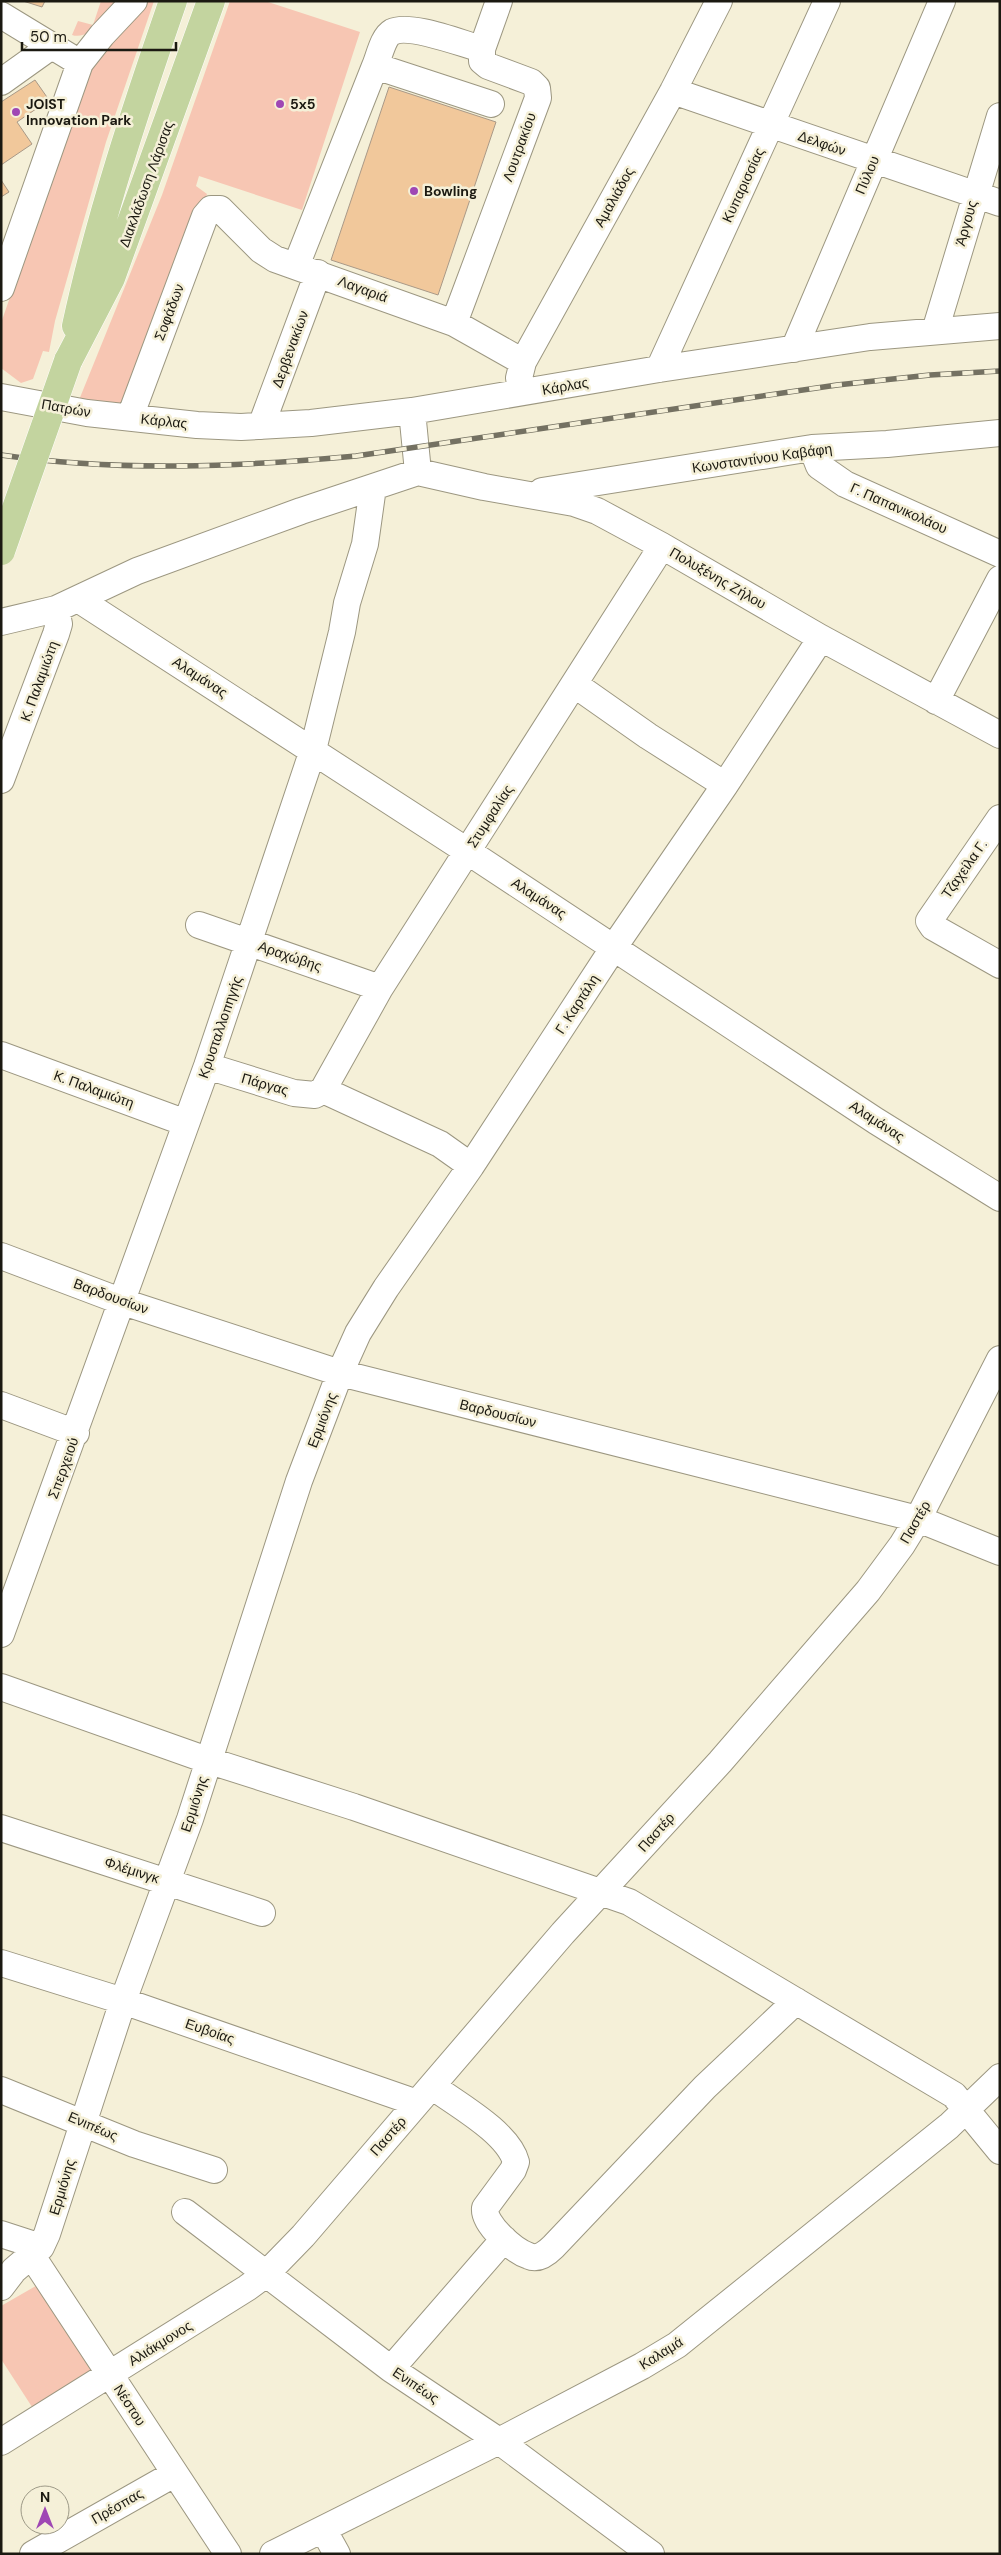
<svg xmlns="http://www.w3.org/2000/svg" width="1001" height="2555" viewBox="0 0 1001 2555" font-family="'DM Sans',sans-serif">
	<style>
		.green { fill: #f7c6b3 }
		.building { fill: #f1c89b; stroke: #a99987 }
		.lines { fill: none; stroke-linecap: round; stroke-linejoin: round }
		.minor-casing { stroke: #9c9781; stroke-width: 28 }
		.major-casing { stroke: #fff; stroke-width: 29 }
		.minor { stroke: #fff; stroke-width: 26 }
		.major { stroke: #c3d49f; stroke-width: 28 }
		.rail-casing { stroke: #747162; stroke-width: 5.5 }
		.rail { stroke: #f5f0d8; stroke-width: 4; stroke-dasharray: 11; stroke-linecap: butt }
		.major-bridge-casing { stroke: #fff; stroke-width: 29; stroke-linecap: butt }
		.major-bridge { stroke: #c3d49f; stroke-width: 28 }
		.poi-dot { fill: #9f47b4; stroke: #f5f0d8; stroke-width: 2 }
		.labels { text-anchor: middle; stroke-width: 5; stroke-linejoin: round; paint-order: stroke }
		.poi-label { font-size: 14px; font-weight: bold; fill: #1b1911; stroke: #f5f0d8; text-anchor: start }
		.street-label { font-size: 14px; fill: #1b1911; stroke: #f5f0d8 }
	</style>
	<rect width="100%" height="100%" fill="#f5f0d8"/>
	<path class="green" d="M101 1H118C107 13 91 41 72 35L78 21 93 25Z
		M147 1H154L106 142 55 321 49 352 43 351 33 379 21 383 1 368V323L86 80 104 49Z
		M230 1H265L360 32 302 210 199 176 196 186 207 194 129 400 124 408 79 400 162 195Z
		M41 2283 97 2371 34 2410 1 2359V2306Z"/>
	<path class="building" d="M23 1H45L42 7Z
		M35 80 49 100 17 122 32 144 1 165V102Z
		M389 87 496 122 438 295 331 260Z
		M1 180 9 192 1 197Z"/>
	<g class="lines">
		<defs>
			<path id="minor" d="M1 15 80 63
				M375 66C379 57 383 37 392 32 410 23 462 44 482 49
				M1 82 50 47
				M673 91 1000 203
				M296 266 375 66 491 104
				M1 288 80 63 102 35 134 1
				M454 323 538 98 537 88 531 82 488 66 482 61V49L499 1
				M935 331 1000 116
				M794 349 942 1
				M659 369 827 1
				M519 378 523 362 673 91 719 1
				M1 397 87 413 197 425 241 427 311 423 412 411 659 369 870 337 1000 326
				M130 417 205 216 211 209H220L261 250 275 259 454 323 523 362
				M261 426 318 273
				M812 448 819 466 845 484 1000 554
				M418 472 484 487 574 503 597 511 662 546 821 638 1000 735
				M542 491 812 448 887 444 1000 433
				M78 599 467 851 876 1121 1000 1198
				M1 622 56 609 137 571 301 511 418 472 412 411
				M574 684 648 736 725 785
				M936 701 1000 579
				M1 780 56 634 59 624 56 609
				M1000 818 929 921 933 927 1000 965
				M199 925 380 988
				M1 1055 186 1123
				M207 1066 294 1093 315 1095 323 1090 380 988 662 546
				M323 1090 440 1144 471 1166
				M1 1256 123 1302 340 1373 918 1519 1000 1552
				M1 1405 76 1433
				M1 1634 207 1066 313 750 342 632 347 603 365 544 373 487
				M1 1687 207 1760 354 1807 629 1902 954 2095 1000 2151
				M1 1828 262 1913
				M1 1963 123 2001 417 2103
				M432 2086C456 2104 508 2132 516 2162L513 2170 485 2208C483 2224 514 2251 529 2256 538 2260 547 2253 553 2247L705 2087 796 2001
				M1 2090 134 2144 214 2170
				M185 2212 391 2369 499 2441 651 2554
				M1 2234 41 2247 47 2234 123 2001 190 1819 299 1481 340 1373 358 1333 386 1288 471 1166 614 947 725 785 821 638
				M32 2256 228 2554
				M1 2287 14 2270 41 2247
				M391 2369 504 2239
				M1 2442 247 2288 266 2274 303 2236 563 1933 720 1762 868 1591 902 1545 918 1519 1000 1359
				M323 2529 337 2554
				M33 2554 174 2474
				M273 2554 499 2441 642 2366 677 2345 949 2126 1000 2077"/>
			<path id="major" d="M76 326C100 215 136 108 173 1
				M68 361 111 278 211 1"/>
		</defs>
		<use href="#minor" class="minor-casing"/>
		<use href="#major" class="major-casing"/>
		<use href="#minor" class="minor"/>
		<use href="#major" class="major"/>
		<defs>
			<path id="rail" d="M1 455C119 472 238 467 356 456L837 385 930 375 1000 371"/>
		</defs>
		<use href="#rail" class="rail-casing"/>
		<use href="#rail" class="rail"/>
		<defs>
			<path id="major-bridge" d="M1 551 68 361"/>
		</defs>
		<use href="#major-bridge" class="major-bridge-casing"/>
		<use href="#major-bridge" class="major-bridge"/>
	</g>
	<g class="poi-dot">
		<circle cx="280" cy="104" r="5"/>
		<circle cx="16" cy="112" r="5"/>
		<circle cx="414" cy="191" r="5"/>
	</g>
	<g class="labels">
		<g class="poi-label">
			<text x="26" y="109">JOIST<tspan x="26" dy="16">Innovation Park</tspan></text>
			<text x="290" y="109">5x5</text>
			<text x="424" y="196">Bowling</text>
		</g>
		<g class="street-label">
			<text transform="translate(822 143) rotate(19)" y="5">Δελφών</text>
			<text transform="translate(519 147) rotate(-70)" y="5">Λουτρακίου</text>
			<text transform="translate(867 175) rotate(-67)" y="5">Πύλου</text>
			<text transform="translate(146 184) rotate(-70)" y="5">Διακλάδωση Λάρισας</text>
			<text transform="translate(743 185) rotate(-65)" y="5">Κυπαρισσίας</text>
			<text transform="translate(614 197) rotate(-61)" y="5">Αμαλιάδος</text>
			<text transform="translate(966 223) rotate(-74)" y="5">Άργους</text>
			<text transform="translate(363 289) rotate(20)" y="5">Λαγαριά</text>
			<text transform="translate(169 312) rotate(-69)" y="5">Σοφάδων</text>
			<text transform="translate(290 349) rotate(-70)" y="5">Δερβενακίων</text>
			<text transform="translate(565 386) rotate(-10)" y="5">Κάρλας</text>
			<text transform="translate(66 408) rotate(10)" y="5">Πατρών</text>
			<text transform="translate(164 421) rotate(6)" y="5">Κάρλας</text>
			<text transform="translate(762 458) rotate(-8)" y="5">Κωνσταντίνου Καβάφη</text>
			<text transform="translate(899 508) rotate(24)" y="5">Γ. Παπανικολάου</text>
			<text transform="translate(718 578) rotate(30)" y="5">Πολυξένης Ζήλου</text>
			<text transform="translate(200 677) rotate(33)" y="5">Αλαμάνας</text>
			<text transform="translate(39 681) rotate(-70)" y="5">Κ. Παλαμιώτη</text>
			<text transform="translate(490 816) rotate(-57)" y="5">Στυμφαλίας</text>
			<text transform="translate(964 869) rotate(-55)" y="5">Τζαχείλα Γ.</text>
			<text transform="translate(539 898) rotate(33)" y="5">Αλαμάνας</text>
			<text transform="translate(290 956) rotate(19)" y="5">Αραχώβης</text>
			<text transform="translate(577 1004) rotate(-57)" y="5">Γ. Καρτάλη</text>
			<text transform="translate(220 1027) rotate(-71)" y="5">Κρυσταλλοπηγής</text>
			<text transform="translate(265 1084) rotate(16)" y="5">Πάργας</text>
			<text transform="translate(94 1089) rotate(20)" y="5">Κ. Παλαμιώτη</text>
			<text transform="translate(877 1121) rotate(33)" y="5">Αλαμάνας</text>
			<text transform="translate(111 1296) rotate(20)" y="5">Βαρδουσίων</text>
			<text transform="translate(498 1413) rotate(14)" y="5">Βαρδουσίων</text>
			<text transform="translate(322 1420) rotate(-69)" y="5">Ερμιόνης</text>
			<text transform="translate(63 1468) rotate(-70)" y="5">Σπερχειού</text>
			<text transform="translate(915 1522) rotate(-60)" y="5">Παστέρ</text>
			<text transform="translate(194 1804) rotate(-72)" y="5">Ερμιόνης</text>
			<text transform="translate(656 1832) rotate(-48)" y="5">Παστέρ</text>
			<text transform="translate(132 1870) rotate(18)" y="5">Φλέμινγκ</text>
			<text transform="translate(210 2031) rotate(19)" y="5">Ευβοίας</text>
			<text transform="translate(93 2126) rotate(23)" y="5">Ενιπέως</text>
			<text transform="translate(388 2136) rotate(-49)" y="5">Παστέρ</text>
			<text transform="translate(62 2187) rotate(-73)" y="5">Ερμιόνης</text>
			<text transform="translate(160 2343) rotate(-32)" y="5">Αλιάκμονος</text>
			<text transform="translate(661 2353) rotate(-32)" y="5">Καλαμά</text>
			<text transform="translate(416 2385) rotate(34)" y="5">Ενιπέως</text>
			<text transform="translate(130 2405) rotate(57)" y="5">Νέστου</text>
			<text transform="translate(117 2506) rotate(-30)" y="5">Πρέσπας</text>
		</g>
	</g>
	<rect width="1001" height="2555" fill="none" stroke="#1b1911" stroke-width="5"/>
	<g transform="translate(45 2510)"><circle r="24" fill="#f5f0d8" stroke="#9e9a88"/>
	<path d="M0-4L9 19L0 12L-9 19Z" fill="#9f47b4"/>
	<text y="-8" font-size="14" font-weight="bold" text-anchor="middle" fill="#1b1911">N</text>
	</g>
	<path d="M22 42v8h154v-8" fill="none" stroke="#1b1911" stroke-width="2.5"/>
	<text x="30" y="42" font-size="15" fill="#1b1911" stroke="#f5f0d8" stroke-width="4" paint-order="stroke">50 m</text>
</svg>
